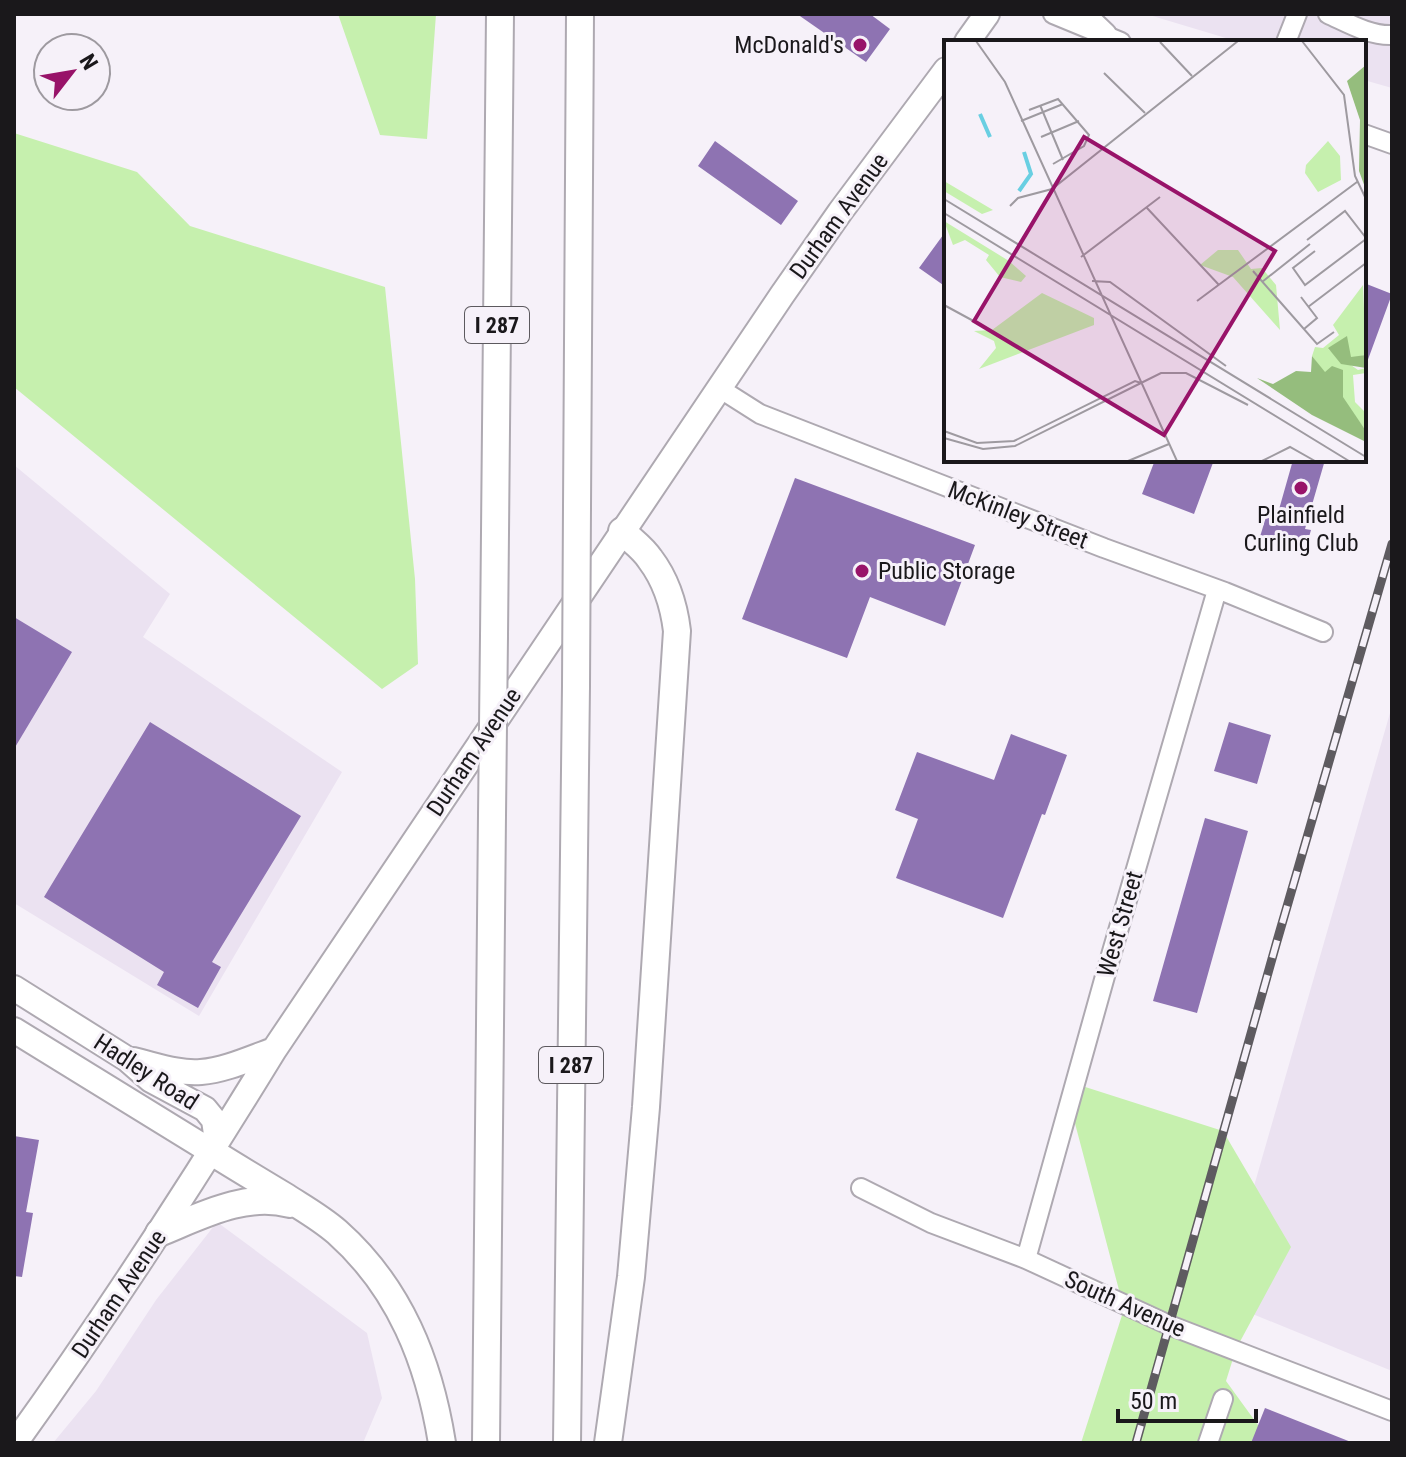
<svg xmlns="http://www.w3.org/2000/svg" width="1406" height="1457" viewBox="0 0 1406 1457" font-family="'Roboto Condensed',sans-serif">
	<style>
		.built { fill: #ebe2f1 }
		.green { fill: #c6f0ae }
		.building { fill: #8e73b2 }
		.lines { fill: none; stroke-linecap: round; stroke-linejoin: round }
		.minor-casing { stroke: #aea9b1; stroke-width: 22 }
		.major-casing { stroke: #aea9b1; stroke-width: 28 }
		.highway-casing { stroke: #aea9b1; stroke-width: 30 }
		.minor { stroke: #fff; stroke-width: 18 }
		.major { stroke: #fff; stroke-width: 24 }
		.highway { stroke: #fff; stroke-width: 26 }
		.rail-casing { stroke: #5e5b60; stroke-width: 9 }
		.rail { stroke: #f6f1f9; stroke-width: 6; stroke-dasharray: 18; stroke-linecap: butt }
		.highway-bridge-casing { stroke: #aea9b1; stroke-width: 30; stroke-linecap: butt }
		.highway-bridge { stroke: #fff; stroke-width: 26 }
		.poi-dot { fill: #981369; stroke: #f6f1f9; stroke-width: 3 }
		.labels { text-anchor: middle; stroke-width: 6; stroke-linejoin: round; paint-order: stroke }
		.shield { fill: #f6f1f9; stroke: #5c595e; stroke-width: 2 }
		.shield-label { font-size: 22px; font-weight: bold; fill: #1a181b }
		.poi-label { font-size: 24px; fill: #1a181b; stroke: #f6f1f9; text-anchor: end }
		.street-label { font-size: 24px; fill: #1a181b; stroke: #f6f1f9 }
		.inset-river { fill: none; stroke: #69cfe2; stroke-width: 4 }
		.inset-road { fill: none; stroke: #9e9aa0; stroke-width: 2 }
		.view { fill: #981369; fill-opacity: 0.15; stroke: #981369; stroke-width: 4 }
		.inset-edge { fill: none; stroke: #1a181b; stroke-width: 4 }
	</style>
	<rect width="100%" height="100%" fill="#f6f1f9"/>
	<path class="built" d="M1146 14H1392V88L1364 80V42H1239Z
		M14 465 170 594 143 637 342 772 199 1016 14 903Z
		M1392 706V1371L1221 1301Z
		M217 1222 367 1333 382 1398 363 1443H53L96 1391 156 1300Z"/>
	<path class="green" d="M338 14H436L427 139 380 135Z
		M14 133 137 172 190 226 385 287 415 579 418 664 382 689 14 387Z
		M1079 1085 1223 1131 1291 1247 1236 1349 1226 1381 1271 1443H1081L1124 1309 1072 1112Z"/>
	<path class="building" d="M797 14H870L890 29 866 62Z
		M715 141 798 201 781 225 698 166Z
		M946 231V287L919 268Z
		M1364 283 1392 294 1366 365H1364Z
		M1155 460H1214L1194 514 1142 494Z
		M1293 460H1325L1305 529 1311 530 1304 554 1259 540 1266 517 1276 520Z
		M795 478 975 545 945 626 870 597 847 658 742 619Z
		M14 617 72 652 14 749Z
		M150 722 301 816 212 962 221 967 198 1008 157 985 164 972 44 897Z
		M1229 722 1271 735 1257 784 1214 771Z
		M1011 734 1067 755 1045 815 1042 814 1003 918 896 878 918 819 895 810 917 752 994 780Z
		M1205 818 1248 831 1197 1013 1153 1001Z
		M14 1136 39 1140 26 1212 33 1213 22 1277 14 1276Z
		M1265 1408 1351 1442V1443H1251Z"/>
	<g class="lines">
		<defs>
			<path id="minor" d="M1053 14 1121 42
				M1328 14C1348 23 1370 36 1392 35
				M1286 42 1297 14
				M1364 134 1392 144
				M719 388 760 414 1104 548 1225 592 1323 632
				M861 1188 931 1223 1026 1259 1169 1325 1392 1411
				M1026 1259 1107 969 1217 590
				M1208 1443 1223 1399"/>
			<path id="major" d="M1082 14 1104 35
				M967 42 987 14
				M14 988 127 1059 151 1080 205 1109 214 1120 216 1134 212 1150
				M14 1030 212 1152
				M133 1060C155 1065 179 1074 201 1072 226 1070 251 1058 274 1050
				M15 1443C107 1315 192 1184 274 1050L782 295 840 212 946 70"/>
			<path id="highway" d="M577 507 580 14
				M494 636 500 14
				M212 1152C236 1167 261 1182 286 1197 303 1208 321 1218 337 1232 400 1288 429 1362 442 1443
				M159 1233C201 1216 245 1192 290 1204
				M486 1443 492 815
				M567 1443 576 686
				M608 1443 631 1277 646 1107 677 631C674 606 666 580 650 559 643 548 631 540 622 531"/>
		</defs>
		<use href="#minor" class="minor-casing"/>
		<use href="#major" class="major-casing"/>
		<use href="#highway" class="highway-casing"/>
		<use href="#minor" class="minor"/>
		<use href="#major" class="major"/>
		<use href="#highway" class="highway"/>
		<defs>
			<path id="rail" d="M1136 1443 1277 941 1392 544"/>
		</defs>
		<use href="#rail" class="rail-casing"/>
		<use href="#rail" class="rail"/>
		<defs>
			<path id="highway-bridge" d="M576 686 577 507
				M492 815 494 636"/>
		</defs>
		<use href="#highway-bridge" class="highway-bridge-casing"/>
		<use href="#highway-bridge" class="highway-bridge"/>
	</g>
	<g class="poi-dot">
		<circle cx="860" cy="45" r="8"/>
		<circle cx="1301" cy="488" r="8"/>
		<circle cx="862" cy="571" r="8"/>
	</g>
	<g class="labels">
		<g class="shield">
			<rect x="465" y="307" width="64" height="36" rx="6"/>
			<rect x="539" y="1047" width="64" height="36" rx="6"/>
		</g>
		<g class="shield-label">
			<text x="497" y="333">I 287</text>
			<text x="571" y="1073">I 287</text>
		</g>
		<g class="poi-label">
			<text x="844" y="53">McDonald's</text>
			<text x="1301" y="523" text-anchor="middle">Plainfield<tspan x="1301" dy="28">Curling Club</tspan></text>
			<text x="878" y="579" text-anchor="start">Public Storage</text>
		</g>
		<g class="street-label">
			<text transform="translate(839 216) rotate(-54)" y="8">Durham Avenue</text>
			<text transform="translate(1018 515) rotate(21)" y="8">McKinley Street</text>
			<text transform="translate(474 752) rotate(-56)" y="8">Durham Avenue</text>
			<text transform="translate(1120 924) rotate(-74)" y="8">West Street</text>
			<text transform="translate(146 1072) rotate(33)" y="8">Hadley Road</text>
			<text transform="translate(119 1294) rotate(-56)" y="8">Durham Avenue</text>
			<text transform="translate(1125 1304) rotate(24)" y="8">South Avenue</text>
		</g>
	</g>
	<g transform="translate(944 40)">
		<rect width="422" height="422" fill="#f6f1f9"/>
		<path d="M384 101 396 116 397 140 374 152 361 133 362 125ZM0 141 49 170 38 174 0 151ZM0 181 65 221 82 236 77 242 56 237 42 220 45 215 21 200 9 205ZM274 210H294L307 229 318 228 332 245 336 290 289 237 256 225ZM419 245 422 315 408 318 384 309 414 330 422 328V333L409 335 411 362 422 373V391L368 316 371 307 379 308 395 295 389 285ZM98 253 150 278V285L35 329 52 308 50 301 30 291 48 290Z" fill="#c6f0ae"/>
		<path d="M422 25V150L415 131 416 80 403 41ZM403 296 407 317 422 315V328L397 324 384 308ZM368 316 381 332 388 326 399 330V357L422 391V402L368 375 313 338 329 344 352 331 367 332Z" fill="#95bd7d"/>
		<path class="inset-river" d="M36 74 46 97M75 151 87 134 80 112"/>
		<path class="inset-road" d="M32 1 61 42 233 421M358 1 400 55 411 136 422 159M216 2 248 36M160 33 201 73M96 65 119 120M85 70 114 59 145 95 140 106 109 124M77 81 119 64M97 97 135 81M0 159 422 417M66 166 74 158 108 149 294 1M203 168 275 245M0 173 405 421M363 200 401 171 422 198M371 211 349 228 361 245 422 199M137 217 216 157M309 231 373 304 390 292M148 241 166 242 282 326M318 242 366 204M357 257 373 278 360 289M253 261 413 142M0 265 35 284M364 267 422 223M197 343 217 333H242L304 365M0 391 33 403 70 401 191 341 197 343M0 398 39 409 71 406 197 343M184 421 225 404M318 421 346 407 371 421"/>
		<path class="view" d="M140 97 331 211 220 395 30 281Z"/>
		<rect width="422" height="422" class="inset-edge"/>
	</g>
	<rect width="1406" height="1457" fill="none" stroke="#1a181b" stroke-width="32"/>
	<g transform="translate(72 72) rotate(59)"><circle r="38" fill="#f6f1f9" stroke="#9e9aa0" stroke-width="2"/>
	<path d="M0-6L14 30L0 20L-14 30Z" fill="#981369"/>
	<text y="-12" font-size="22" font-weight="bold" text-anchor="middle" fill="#1a181b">N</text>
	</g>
	<path d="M1118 1409v12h138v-12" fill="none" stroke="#1a181b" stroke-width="4"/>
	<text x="1130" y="1409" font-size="24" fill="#1a181b" stroke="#f6f1f9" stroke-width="6" paint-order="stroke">50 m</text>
</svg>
